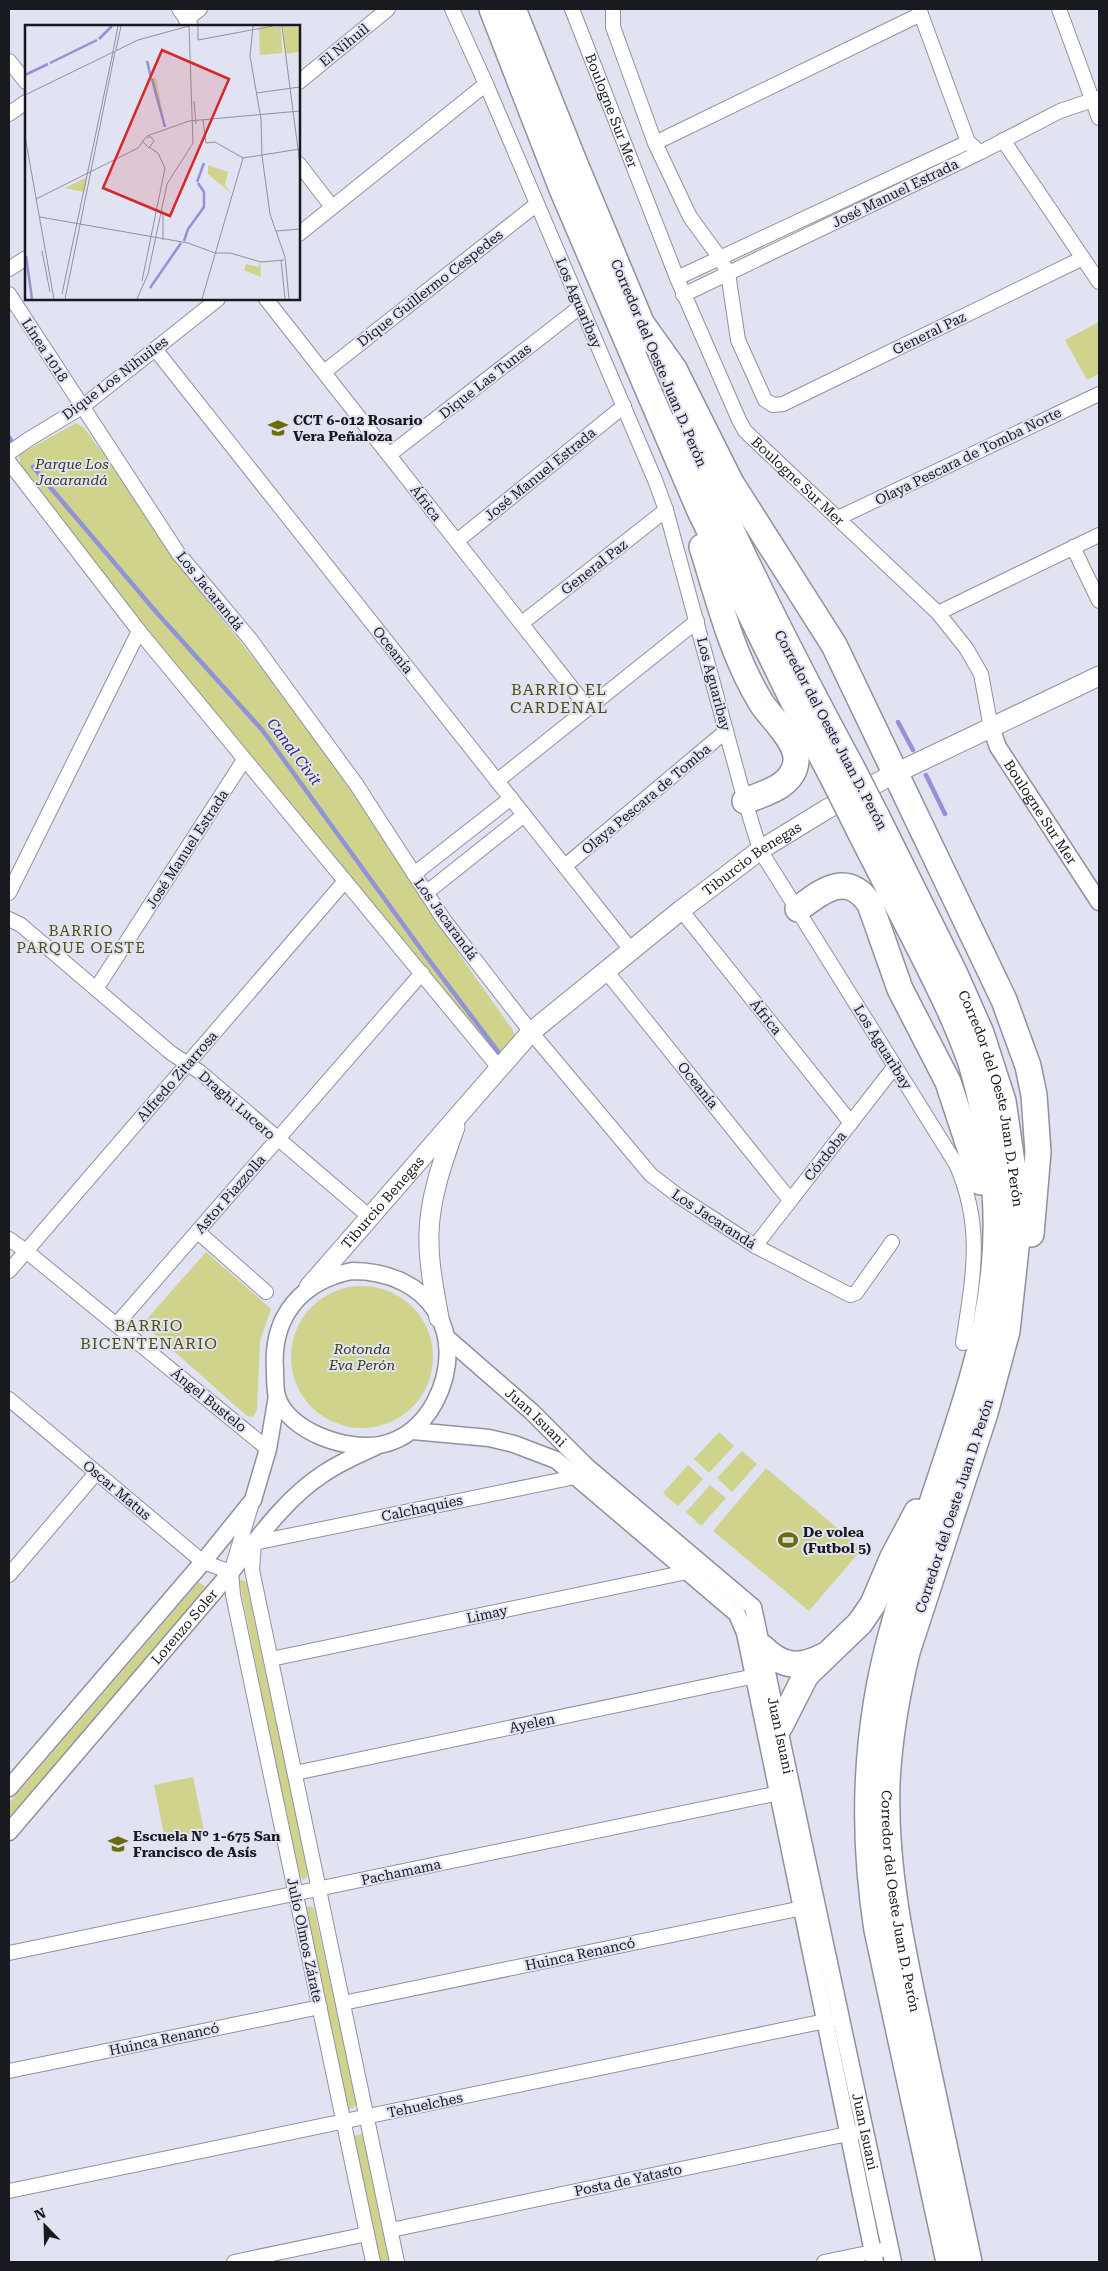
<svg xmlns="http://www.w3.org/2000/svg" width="1108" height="2271" viewBox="0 0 1108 2271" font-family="'Roboto Serif',serif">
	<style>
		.green { fill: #d0d38c }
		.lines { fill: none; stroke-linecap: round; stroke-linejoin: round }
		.stream { stroke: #9292d8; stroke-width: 4.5 }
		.minor-casing { stroke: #90919f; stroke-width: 16 }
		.tertiary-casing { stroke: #90919f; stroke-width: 19 }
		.secondary-casing { stroke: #90919f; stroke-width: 21 }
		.motorway-casing { stroke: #90919f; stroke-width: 28 }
		.minor { stroke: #fff; stroke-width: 14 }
		.tertiary { stroke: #fff; stroke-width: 16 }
		.secondary { stroke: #fff; stroke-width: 19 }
		.motorway { stroke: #fff; stroke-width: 25 }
		.motorway-bridge-casing { stroke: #90919f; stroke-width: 28; stroke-linecap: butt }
		.motorway-bridge { stroke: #fff; stroke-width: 25 }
		.labels { text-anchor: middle; stroke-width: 4; stroke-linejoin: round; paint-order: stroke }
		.street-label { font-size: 14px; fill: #191a1f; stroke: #e1e2f2 }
		.poi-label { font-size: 14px; font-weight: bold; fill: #191a1f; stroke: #e1e2f2; text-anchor: start }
		.park-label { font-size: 14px; font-style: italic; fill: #383916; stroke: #e1e2f2 }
		.water-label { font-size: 15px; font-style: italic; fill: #2c2070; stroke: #e1e2f2 }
		.neighbourhood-label { font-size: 15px; letter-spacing: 1px; fill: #4e5013; stroke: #e1e2f2 }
		.quarter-label { font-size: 16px; letter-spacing: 1px; fill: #4e5013; stroke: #e1e2f2 }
		.inset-river { fill: none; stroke: #9292d8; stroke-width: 2.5 }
		.inset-road { fill: none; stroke: #91929e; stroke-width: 1 }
		.view { fill: #d62828; fill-opacity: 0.15; stroke: #d62828; stroke-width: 2.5 }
		.inset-edge { fill: none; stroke: #191a1f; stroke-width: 2.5 }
	</style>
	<rect width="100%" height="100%" fill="#e1e2f2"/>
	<path class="green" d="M1099 322V374L1087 380 1065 340Z
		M76 423 83 427 105 456 175 560 310 729 459 954 512 1029 515 1035C512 1042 505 1051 497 1052L494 1050 150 634 21 466 19 456 22 453Z
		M206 1252 271 1309 260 1341 257 1409 253 1417 247 1416 150 1330 147 1319Z
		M291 1357a71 71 0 1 1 142 0a71 71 0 1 1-142 0Z
		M719 1432 734 1446 709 1473 694 1459Z
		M742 1451 757 1464 732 1492 717 1478Z
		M688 1465 703 1479 678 1506 663 1493Z
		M766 1468 862 1549 809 1611 713 1531Z
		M710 1485 726 1498 701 1526 686 1512Z
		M239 1580 246 1581 308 1872 307 1877 303 1880 298 1874Z
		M199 1582 207 1588 9 1817V1803Z
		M193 1777 204 1831 165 1839 154 1785Z
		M310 1906 314 1909 357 2104 352 2109 348 2107 306 1911V1908Z
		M362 2134 389 2262H380L354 2136Z"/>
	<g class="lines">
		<path class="stream" d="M9 437 11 440
			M33 467 157 613 263 731 426 956 503 1058
			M898 722 913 750
			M926 775 945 814"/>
		<defs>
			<g id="minor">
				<path d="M179 9 191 26"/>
				<path d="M452 9 486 84 655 480 666 510 745 801 760 850 956 1164C984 1227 973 1277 963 1343"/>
				<path id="s1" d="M572 9 677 278 739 420 745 431 938 613 966 648 981 674 991 728"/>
				<path d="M613 9V27L655 143 690 217 720 258 728 273 738 340 765 400 773 405 783 404 1083 258"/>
				<path d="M919 9 968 142 974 147"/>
				<path d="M1059 9 1099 118"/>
				<path d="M186 20 200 9"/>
				<path d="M9 61 26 82"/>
				<path d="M299 82 388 9"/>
				<path d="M9 114 26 102"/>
				<path d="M1003 140 1099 282"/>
				<path d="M655 143 921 14"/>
				<path d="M299 164 332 207"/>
				<path d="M299 234 486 84"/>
				<path d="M9 269 26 258"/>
				<path d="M677 278 968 142"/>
				<path d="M9 294 178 553 250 639 356 784 444 920 531 1032 651 1175 680 1197 755 1246 850 1295 856 1293 892 1242"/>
				<path d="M683 295 981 152 1060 111 1099 98"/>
				<path d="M266 299 587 707"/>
				<path d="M155 349 631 950"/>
				<path d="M324 372 537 204"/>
				<path d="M9 453 29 439 82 407 218 299"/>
				<path d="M389 455 580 307"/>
				<path d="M9 462 139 631 500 1069"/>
				<path d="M838 518 1099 394"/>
				<path d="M457 541 624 406"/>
				<path d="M1073 547 1099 601"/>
				<path d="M938 613 1099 535"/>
				<path d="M522 623 666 510"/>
				<path d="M497 781 697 621"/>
				<path d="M565 866 726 731"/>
				<path d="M414 874 511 798"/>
				<path d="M9 893 139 631"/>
				<path d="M426 893 524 815"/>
				<path d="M681 910 851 1123"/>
				<path d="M9 919 21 925 171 1053 200 1072 371 1218"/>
				<path d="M606 971 790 1200"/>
				<path d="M96 989 244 760"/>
				<path d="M198 1232 266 1292"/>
				<path d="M9 1239 26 1251 268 1449"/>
				<path d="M755 1246 895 1066"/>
				<path d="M9 1271 345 881"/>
				<path d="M116 1325 422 973"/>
				<path d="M9 1399 203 1562 231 1572"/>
				<path d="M251 1506 231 1572 233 1595 373 2262"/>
				<path d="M9 1575 96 1473"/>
				<path d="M271 1659 687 1572 694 1566"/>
				<path d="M295 1773 764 1674"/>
				<path d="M9 1953 789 1791"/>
				<path d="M343 2003 812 1906"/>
				<path d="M9 2071 320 2007"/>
				<path d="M9 2191 835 2019"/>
				<path d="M391 2230 857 2132"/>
				<path d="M234 2262 367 2234"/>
				<path d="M397 2262 252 1570 254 1543 575 1477 582 1470"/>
				<path d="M824 2262 882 2250"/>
			</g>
			<g id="tertiary">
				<path id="s2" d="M991 728 998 747 1099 902"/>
				<path d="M352 1271C429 1271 470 1333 435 1402 423 1424 405 1440 380 1445 346 1451 290 1432 277 1397 275 1389 275 1378 275 1370 271 1317 301 1281 352 1271Z"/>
				<path id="s3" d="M447 1338 532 1412 586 1466 753 1607 893 2262"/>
				<path d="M413 1431 489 1438 514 1444 556 1460 737 1614 745 1633 875 2262"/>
				<path d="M9 1788 203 1562 253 1500 268 1449 277 1396"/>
				<path id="s4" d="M9 1832 231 1572C258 1538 286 1498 323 1474 339 1463 357 1455 375 1447"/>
			</g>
			<g id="secondary">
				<path id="s5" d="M309 1287 531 1032 681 910 760 850 827 809 896 773 1099 676"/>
				<path d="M439 1318C434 1290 428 1261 429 1233 430 1196 443 1161 455 1127"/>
			</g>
			<g id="motorway">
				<path d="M492 9 562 189 700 511 796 707 833 778"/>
				<path d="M513 9 575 164 648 339"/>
				<path d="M642 324 674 369 731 483 834 645 1004 1000 1028 1066 1034 1095 1038 1152 1031 1234"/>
				<path d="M683 422C733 541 791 655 852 768"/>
				<path d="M702 547C719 600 732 656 762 704 772 719 798 742 796 761 794 786 765 793 745 801"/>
				<path id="s6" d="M877 817 954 972 981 1033 1003 1101 1018 1204 1017 1239 1007 1331 985 1413 907 1652C897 1694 889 1739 887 1783 884 1869 903 1953 921 2037 937 2112 953 2187 969 2262"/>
				<path d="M859 830C880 871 901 912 922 953 940 989 958 1025 971 1063 984 1105 991 1150 995 1193 1002 1286 978 1366 949 1452 930 1510 909 1568 893 1628 865 1727 861 1828 877 1930L949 2262"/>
				<path d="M798 909C823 890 847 871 870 904L900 989 948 1082 981 1182"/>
				<path d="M763 1648C783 1668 800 1668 824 1656"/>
				<path d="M780 1726 806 1675 860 1623 873 1604 893 1557 917 1512"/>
			</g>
		</defs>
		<use href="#minor" class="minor-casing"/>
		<use href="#tertiary" class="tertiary-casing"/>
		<use href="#secondary" class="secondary-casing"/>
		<use href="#motorway" class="motorway-casing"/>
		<use href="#minor" class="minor"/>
		<use href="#tertiary" class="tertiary"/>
		<use href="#secondary" class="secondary"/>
		<use href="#motorway" class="motorway"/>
		<defs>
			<path id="motorway-bridge" d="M852 768 877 817
				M833 778 859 830"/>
		</defs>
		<use href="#motorway-bridge" class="motorway-bridge-casing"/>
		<use href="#motorway-bridge" class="motorway-bridge"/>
	</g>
	<defs>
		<symbol id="university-bare" viewBox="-9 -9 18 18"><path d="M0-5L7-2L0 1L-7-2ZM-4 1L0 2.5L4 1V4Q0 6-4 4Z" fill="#6a6c0d" stroke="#e1e2f2" stroke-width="2.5" paint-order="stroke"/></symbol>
		<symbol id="stadium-bare" viewBox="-9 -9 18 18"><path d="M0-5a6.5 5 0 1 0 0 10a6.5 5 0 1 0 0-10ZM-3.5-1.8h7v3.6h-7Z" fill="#6a6c0d" stroke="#e1e2f2" stroke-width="2.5" paint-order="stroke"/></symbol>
		<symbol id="school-bare" viewBox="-9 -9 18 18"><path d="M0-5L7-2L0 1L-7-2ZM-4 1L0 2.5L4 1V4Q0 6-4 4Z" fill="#6a6c0d" stroke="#e1e2f2" stroke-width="2.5" paint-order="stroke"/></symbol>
	</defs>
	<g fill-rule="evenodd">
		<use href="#university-bare" x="264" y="414" width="28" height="28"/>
		<use href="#stadium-bare" x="774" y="1526" width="28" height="28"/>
		<use href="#school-bare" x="104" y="1830" width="28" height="28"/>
	</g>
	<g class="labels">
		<g class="street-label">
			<text transform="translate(344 45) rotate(-39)" y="5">El Nihuil</text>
			<text dy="5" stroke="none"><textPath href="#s1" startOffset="109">Boulogne Sur Mer</textPath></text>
			<text transform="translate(895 193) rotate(-26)" y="5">José Manuel Estrada</text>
			<text transform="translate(430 288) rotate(-38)" y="5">Dique Guillermo Cespedes</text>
			<text transform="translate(579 303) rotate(67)" y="5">Los Aguaribay</text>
			<text transform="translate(929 333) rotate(-26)" y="5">General Paz</text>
			<text transform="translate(45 350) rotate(57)" y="5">Línea 1018</text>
			<text transform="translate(659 363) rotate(67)" y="5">Corredor del Oeste Juan D. Perón</text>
			<text transform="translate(115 378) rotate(-37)" y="5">Dique Los Nihuiles</text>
			<text transform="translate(485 381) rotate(-38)" y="5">Dique Las Tunas</text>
			<text transform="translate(968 456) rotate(-26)" y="5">Olaya Pescara de Tomba Norte</text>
			<text transform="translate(540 474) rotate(-39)" y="5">José Manuel Estrada</text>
			<text dy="5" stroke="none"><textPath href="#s1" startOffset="529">Boulogne Sur Mer</textPath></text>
			<text transform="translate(426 503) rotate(52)" y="5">África</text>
			<text transform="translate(594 567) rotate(-38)" y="5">General Paz</text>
			<text transform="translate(210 591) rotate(51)" y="5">Los Jacarandá</text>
			<text transform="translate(393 650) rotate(52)" y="5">Oceanía</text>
			<text transform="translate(714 684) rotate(75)" y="5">Los Aguaribay</text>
			<text transform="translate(831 730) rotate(62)" y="5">Corredor del Oeste Juan D. Perón</text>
			<text transform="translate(646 799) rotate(-40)" y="5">Olaya Pescara de Tomba</text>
			<text dy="5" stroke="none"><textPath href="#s2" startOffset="98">Boulogne Sur Mer</textPath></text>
			<text transform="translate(187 849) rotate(-57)" y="5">José Manuel Estrada</text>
			<text dy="5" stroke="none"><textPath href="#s5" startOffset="619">Tiburcio Benegas</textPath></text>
			<text transform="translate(446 919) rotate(54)" y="5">Los Jacarandá</text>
			<text transform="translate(766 1017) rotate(51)" y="5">África</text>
			<text transform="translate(883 1047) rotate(58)" y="5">Los Aguaribay</text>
			<text transform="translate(177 1076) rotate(-49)" y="5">Alfredo Zitarrosa</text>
			<text transform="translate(698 1085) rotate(51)" y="5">Oceanía</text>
			<text dy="5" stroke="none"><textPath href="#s6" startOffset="306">Corredor del Oeste Juan D. Perón</textPath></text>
			<text transform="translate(237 1105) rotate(41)" y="5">Draghi Lucero</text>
			<text transform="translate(825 1156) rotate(-52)" y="5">Córdoba</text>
			<text transform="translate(230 1194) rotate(-49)" y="5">Astor Piazzolla</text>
			<text dy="5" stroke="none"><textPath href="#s5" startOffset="112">Tiburcio Benegas</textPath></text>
			<text transform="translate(714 1219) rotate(33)" y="5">Los Jacarandá</text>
			<text transform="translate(209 1400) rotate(39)" y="5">Ángel Bustelo</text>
			<text dy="5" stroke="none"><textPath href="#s3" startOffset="119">Juan Isuani</textPath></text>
			<text transform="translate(117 1490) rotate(40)" y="5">Oscar Matus</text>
			<text transform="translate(954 1506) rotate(-72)" y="5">Corredor del Oeste Juan D. Perón</text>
			<text transform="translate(422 1508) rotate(-12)" y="5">Calchaquies</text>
			<text transform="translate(487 1614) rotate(-12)" y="5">Limay</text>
			<text dy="5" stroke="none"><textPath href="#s4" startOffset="270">Lorenzo Soler</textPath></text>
			<text transform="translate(532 1723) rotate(-12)" y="5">Ayelen</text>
			<text dy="5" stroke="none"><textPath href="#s3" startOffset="539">Juan Isuani</textPath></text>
			<text transform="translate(401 1872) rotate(-12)" y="5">Pachamama</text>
			<text dy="5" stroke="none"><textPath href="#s6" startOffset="1131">Corredor del Oeste Juan D. Perón</textPath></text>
			<text transform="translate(305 1940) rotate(78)" y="5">Julio Olmos Zárate</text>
			<text transform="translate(580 1954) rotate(-12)" y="5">Huinca Renancó</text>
			<text transform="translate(164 2039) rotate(-12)" y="5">Huinca Renancó</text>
			<text transform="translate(425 2105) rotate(-12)" y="5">Tehuelches</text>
			<text dy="5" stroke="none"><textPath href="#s3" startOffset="944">Juan Isuani</textPath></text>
			<text transform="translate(628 2180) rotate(-12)" y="5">Posta de Yatasto</text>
		</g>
		<g class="poi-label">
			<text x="293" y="425">CCT 6-012 Rosario<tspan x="293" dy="16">Vera Peñaloza</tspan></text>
			<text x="803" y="1537">De volea<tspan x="803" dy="16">(Futbol 5)</tspan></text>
			<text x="133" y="1841">Escuela N° 1-675 San<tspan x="133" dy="16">Francisco de Asís</tspan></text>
		</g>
		<g class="park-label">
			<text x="72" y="469">Parque Los<tspan x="72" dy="16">Jacarandá</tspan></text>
			<text x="362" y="1354">Rotonda<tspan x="362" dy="16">Eva Perón</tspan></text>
		</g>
		<g class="water-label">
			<text transform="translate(294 752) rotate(53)" y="5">Canal Civit</text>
		</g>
		<g class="neighbourhood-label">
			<text x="81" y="936">BARRIO<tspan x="81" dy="17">PARQUE OESTE</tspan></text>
		</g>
		<g class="quarter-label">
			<text x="559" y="695">BARRIO EL<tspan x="559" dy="18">CARDENAL</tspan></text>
			<text x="149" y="1331">BARRIO<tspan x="149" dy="18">BICENTENARIO</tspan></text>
		</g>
	</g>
	<g transform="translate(25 25)">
		<rect width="275" height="275" fill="#e1e2f2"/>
		<path d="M256 1 257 28 235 30 234 3ZM258 1 275 2V27L260 29ZM126 53H131L140 102 131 74ZM183 140 203 147 200 160 206 168 183 149ZM62 152 59 167 40 163ZM235 237 236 252 219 245 221 239 233 242Z" fill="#d0d38c"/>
		<path class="inset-river" d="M74 14 87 1M122 36 126 52M25 38 72 15M0 50 23 39M127 54 140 102M172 157 179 138M159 216 163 204 179 182V167L173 158M1 231 7 274M125 263 156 218"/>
		<path class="inset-road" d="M173 1V15L248 1M228 1 225 31 236 94 237 131 245 189 260 232 264 274M257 1 275 140M91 25 96 1M88 27 93 1M231 68 275 62M0 70 113 15 164 1M169 76 171 99M178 95 181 118 190 117 218 133 275 124M0 111 29 274M122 111 164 96 275 86M11 174 113 123 121 112H126L129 116 124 123 118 117M138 189V215M15 192 163 218 190 228H205L236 237 259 235M251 206 275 204M17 226 25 267M256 235 260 274M117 256 140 143 133 128 125 123M37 269 88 27M40 274 90 27M112 274 123 249 142 159 168 118 164 1M177 274 218 133"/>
		<path class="view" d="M137 25 204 54 145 191 78 163Z"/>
		<rect width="275" height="275" class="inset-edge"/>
	</g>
	<rect width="1108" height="2271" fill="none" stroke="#191a1f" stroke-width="20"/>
	<g transform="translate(45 2226) rotate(337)" stroke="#e1e2f2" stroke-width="4" paint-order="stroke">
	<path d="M0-4L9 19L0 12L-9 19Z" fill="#191a1f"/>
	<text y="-8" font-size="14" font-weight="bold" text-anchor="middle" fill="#191a1f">N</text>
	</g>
</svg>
